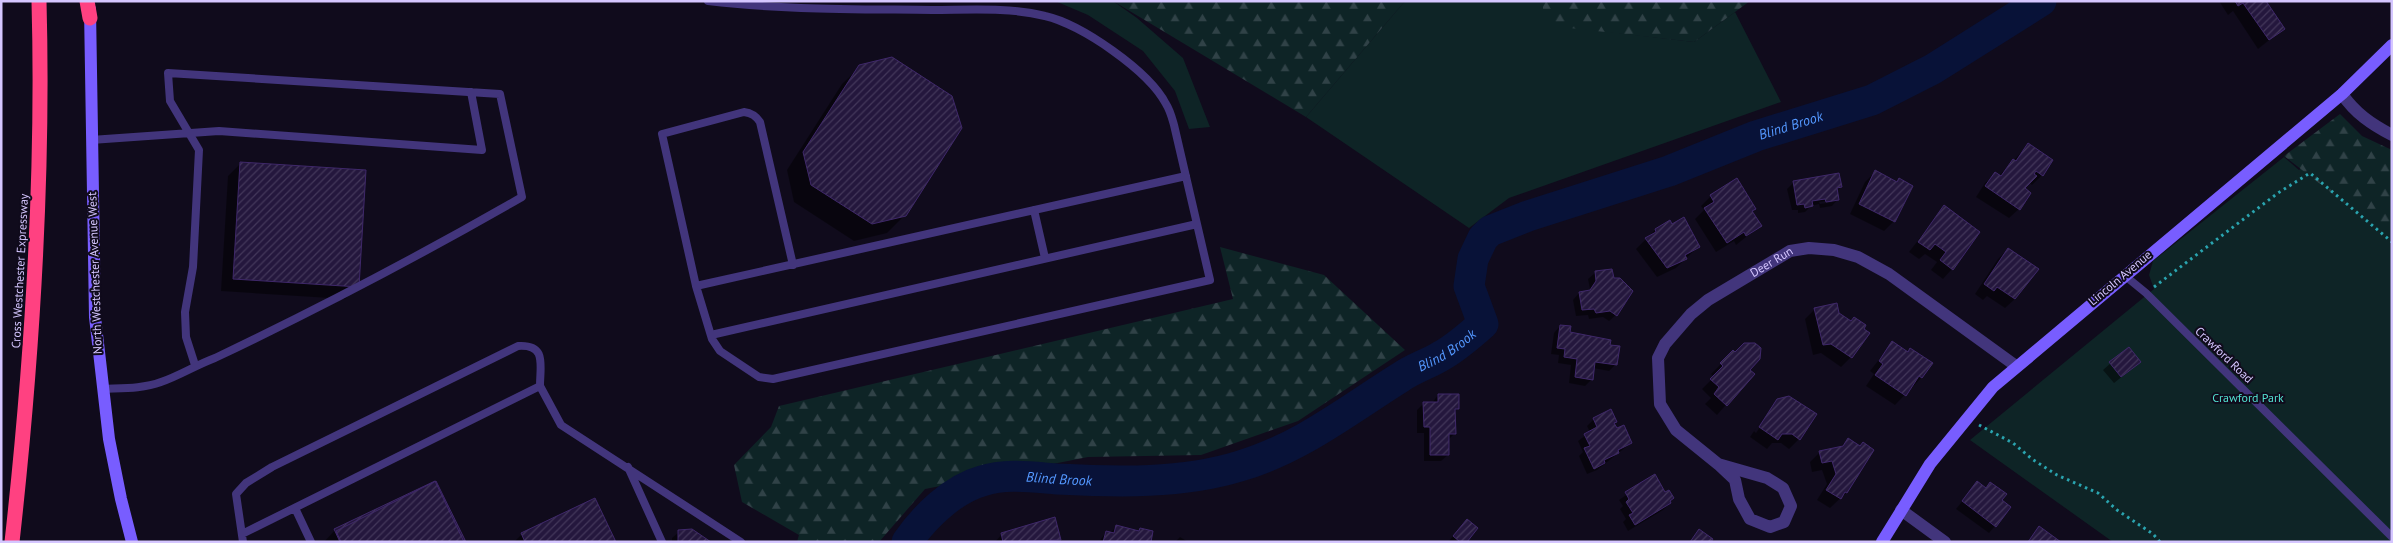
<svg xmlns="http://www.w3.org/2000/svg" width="2393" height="543" viewBox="0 0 2393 543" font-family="'PT Sans',sans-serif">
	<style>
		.green { fill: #0e2426 }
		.forest { fill: url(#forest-firs) }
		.shadow { fill: #0007; fill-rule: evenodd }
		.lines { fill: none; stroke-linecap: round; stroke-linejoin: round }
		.river { stroke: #081238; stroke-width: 31 }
		.building { fill: url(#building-hatch); stroke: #3f286a }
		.path { stroke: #2aa4af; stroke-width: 3; stroke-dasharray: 2.5 4; stroke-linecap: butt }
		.lane { stroke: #42357c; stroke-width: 8 }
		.street { stroke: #42357c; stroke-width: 12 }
		.secondary { stroke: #785dff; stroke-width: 12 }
		.highway { stroke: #ff4181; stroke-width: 15 }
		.labels { text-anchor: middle; stroke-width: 4; stroke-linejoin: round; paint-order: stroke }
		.street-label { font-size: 12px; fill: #d5c6ff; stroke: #100b1c }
		.park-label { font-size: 12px; fill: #52e0d0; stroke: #100b1c }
		.water-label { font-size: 14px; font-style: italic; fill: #5498ff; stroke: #100b1c }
	</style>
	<defs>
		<pattern id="forest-firs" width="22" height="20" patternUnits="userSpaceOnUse" patternTransform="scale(1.25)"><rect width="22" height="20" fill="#0e2426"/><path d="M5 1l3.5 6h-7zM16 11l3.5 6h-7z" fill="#304247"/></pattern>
		<pattern id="building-hatch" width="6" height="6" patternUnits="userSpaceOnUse" patternTransform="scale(1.25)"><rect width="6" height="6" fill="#24173d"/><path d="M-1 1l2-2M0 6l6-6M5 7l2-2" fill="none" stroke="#43375a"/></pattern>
	</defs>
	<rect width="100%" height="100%" fill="#100b1c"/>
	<path class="green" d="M1055 1H1113L1137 18 1183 58 1210 127 1189 129 1175 91 1143 51 1088 15Z
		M1405 1H1543V24L1694 42 1735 12 1781 102 1509 198 1469 228 1306 117Z
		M2319 154 2392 206V542H2113L1970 440 2154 289 2149 275 2153 261 2284 157 2299 170Z"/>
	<path class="forest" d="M1113 1H1405L1306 117Z
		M1543 1H1750L1694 42 1543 25Z
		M2340 114 2362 136 2392 150V240L2284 156Z
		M1220 247 1324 275 1405 350 1298 421 1201 455 1088 457 925 489 879 542H797L799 535 742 502 734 465 771 427 779 406 1233 299Z"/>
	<path class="shadow" d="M2219 1H2265L2283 29 2258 49 2233 11 2228 15Z
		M860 67 905 215 887 233 854 241 794 202 787 170 842 84Z
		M2028 145 2042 175 2032 185 2029 182 2023 189 2019 209 2009 218 1976 197 1985 183 1995 174 1999 176Z
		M241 163 358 286 345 299 221 291 228 176Z
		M1875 172 1896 183 1899 180 1894 221 1884 231 1850 214 1865 182Z
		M1793 183 1841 187 1837 191 1838 199 1832 206 1820 208 1819 204 1811 206 1805 212 1798 213V210H1792L1787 189ZM1832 200V202L1820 204 1819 202Z
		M1711 196 1755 208 1751 212 1760 226 1736 245 1734 241 1716 252 1695 219 1704 210 1701 206Z
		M1944 207 1952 269 1943 279 1931 270 1937 262 1925 254 1919 259 1909 252Z
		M1672 226 1698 247 1676 268 1657 277 1636 249 1655 230Z
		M2008 249 2015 299 2005 308 1987 296 1983 300 1975 294 1998 259Z
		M1611 270 1613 279 1632 291 1616 315 1609 321 1603 317 1589 319 1588 315 1576 316 1573 300 1579 293 1588 292 1590 289 1588 279 1595 273Z
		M1815 309 1851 357 1841 367 1821 353 1813 355 1805 319Z
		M1560 326 1569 333 1608 346 1616 364 1609 371 1593 368 1592 379 1585 386 1569 383 1571 365 1558 363 1559 355 1551 354 1554 333Z
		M1892 343 1907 353 1910 349 1931 363 1921 378 1895 405 1866 386 1874 374 1870 371Z
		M2128 348 2133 368 2114 383 2103 370Z
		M1733 352 1753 374 1717 415 1705 404 1711 398 1702 389 1714 377 1711 374Z
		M1438 395 1457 408 1454 411V434L1448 440V455L1441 461H1424V433H1417V410L1424 403H1432Z
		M1778 400 1799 439 1789 449 1781 443H1772L1767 449 1750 437 1769 409 1754 431 1756 433 1773 407H1771Z
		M1594 419 1613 423 1616 430 1631 443 1597 470 1587 474 1579 456 1583 452 1578 441 1590 432 1587 426Z
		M1848 440 1860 447 1872 450 1846 493 1830 508 1817 500 1827 484 1822 470 1812 472 1810 462 1820 452 1839 448Z
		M1655 475 1670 503 1663 510 1628 531 1623 522 1626 519 1620 509 1623 506 1619 500Z
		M1977 483 1985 489 1990 483 2001 501 1995 526 1989 533 1956 509Z
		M1117 526 1138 532 1141 529 1149 542H1099L1106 532 1110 533Z
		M1461 527 1465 542H1448Z
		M335 530 465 542H324Z
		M679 532 708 542H672V538Z
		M522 534 615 542H514Z
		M1002 534 1060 540 1058 542H995Z
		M1180 537 1188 542H1175Z"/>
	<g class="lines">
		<path class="river" id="s1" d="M907 542C924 517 953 489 982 481 1006 473 1032 477 1057 479 1117 482 1182 484 1240 466 1301 448 1348 410 1401 377 1414 368 1428 364 1441 356 1456 348 1470 335 1483 324L1469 286 1473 259 1483 238 1490 231 1528 216 1669 171 1756 136 1872 100 1933 69 2041 1"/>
	</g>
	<path class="building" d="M2235 1H2266L2285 29 2269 40 2243 3 2238 6Z
		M892 57 952 96 962 128 906 216 872 224 811 185 803 152 859 65Z
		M2028 143 2053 160 2043 176 2036 171 2034 174 2037 176 2025 188 2031 193 2020 210 1985 186 1995 172 2001 176 2013 159 2016 161Z
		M240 162 366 170 359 287 233 279Z
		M1875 170 1897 182 1899 178 1913 186 1895 222 1859 204Z
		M1839 173 1842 187 1837 188 1839 200 1826 202 1825 199 1812 201 1813 206 1805 208 1804 204 1797 205 1793 181Z
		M1737 178 1756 209 1752 211 1762 226 1746 236 1744 232 1727 243 1704 208 1714 202 1710 195Z
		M1944 205 1980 232 1953 270 1940 260 1946 252 1935 244 1930 250 1918 242Z
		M1684 217 1700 247 1685 255 1687 259 1667 268 1645 238 1656 232 1655 229 1670 220 1672 224Z
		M2008 248 2039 269 2015 299 1997 287 1994 291 1984 284Z
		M1612 269 1614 278H1620L1633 291 1617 316 1610 311 1596 313 1594 309 1582 310 1579 292 1590 290 1596 281 1595 271Z
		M1837 303 1839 313 1851 321 1854 317 1866 325 1864 329 1870 333 1852 358 1831 344 1823 345 1814 308Z
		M1560 325 1571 326 1570 332 1611 340 1610 345 1620 346 1617 365 1595 362 1593 380 1575 377 1577 359 1564 357 1565 349 1557 348Z
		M1892 341 1908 352 1910 348 1933 363 1922 378 1919 376 1906 396 1875 375 1883 364 1879 361Z
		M1744 343H1755L1761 348 1760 359 1750 370 1755 374 1727 406 1714 394 1719 387 1710 379 1723 366 1720 363 1733 350 1735 352Z
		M2129 347 2141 362 2121 377 2109 362Z
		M1438 394H1459V409H1455L1456 434H1449V455H1430V427H1424L1423 402H1438Z
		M1789 396 1817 414 1800 440 1792 434H1782L1778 440 1759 427 1777 399Z
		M1611 409 1617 422 1614 423 1617 428 1624 425 1632 443 1618 450 1619 453 1604 460 1605 463 1594 469 1584 448 1590 446 1584 434 1597 427 1593 418Z
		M1848 438 1860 446 1863 442 1874 450 1847 493 1845 492 1841 499 1826 490 1836 474 1832 461 1822 463 1819 451 1843 446Z
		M1655 474 1665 492 1669 490 1674 498 1670 501 1671 503 1635 525 1629 515 1633 513 1626 502 1629 499 1625 492Z
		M435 481 464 542H340L334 529Z
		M436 481 466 542H341L336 531Z
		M1977 481 1986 488 1990 482 2007 494 2002 500 2011 507 1996 527 1962 501Z
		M595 498 616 542H525L521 533Z
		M1055 517 1061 540 1003 542 1001 533Z
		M1467 519 1478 528 1467 542H1460L1453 536Z
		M1116 525 1139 531 1140 528 1153 531 1151 542H1103L1106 531 1114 533Z
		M2039 526 2061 542H2028Z
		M692 529 711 542H678V530Z
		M1699 529 1713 539 1711 542H1690Z"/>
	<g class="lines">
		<path class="path" d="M2154 287 2278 193 2310 173 2392 242
			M1979 425 2013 443 2032 459 2057 475 2098 493 2117 510 2153 534 2160 542"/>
		<path class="lane" d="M708 1C782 10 857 9 932 10 969 10 1009 7 1045 16 1081 24 1149 71 1166 104 1170 110 1172 118 1174 125L1210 280 773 379 759 377 720 351 712 339 696 286 662 134 744 112C752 113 756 116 760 122L793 265
			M91 140 219 131 482 150 471 92
			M1034 210 1045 258
			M2124 275 2146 293 2392 537
			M696 286 1186 176
			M711 335 1197 224
			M102 389C121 388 142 389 161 382 179 376 196 365 215 358 320 308 421 255 522 197L500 94 168 73 170 101 199 150 193 267 185 312 186 337 195 365
			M628 467 662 542
			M295 508 311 542
			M242 534 540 386 561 425 741 542
			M243 542 236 494 246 483 272 467 518 346C547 344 540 365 540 386"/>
		<g class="street">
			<path d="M2342 94C2355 113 2371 124 2392 135"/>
			<path id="s2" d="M1718 464 1735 480 1739 499 1750 519 1770 527 1784 522 1791 506 1783 488 1767 478 1718 464 1676 430 1660 404 1658 358 1665 344 1691 314 1708 300 1790 251 1809 248 1834 250 1858 257 1889 274 2016 366"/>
			<path d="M1901 510 1945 542"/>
		</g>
		<path class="secondary" d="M90 9 95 317 109 439 121 499 132 542
			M1882 542 1930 464 1993 387 2342 94 2392 45"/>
		<path class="highway" d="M87 1 90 18
			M12 542C32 362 44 183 39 1"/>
	</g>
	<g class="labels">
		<g class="street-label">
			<text dy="4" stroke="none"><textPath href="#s2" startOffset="491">Deer Run</textPath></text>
			<text transform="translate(20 271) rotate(-87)" y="4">Cross Westchester Expressway</text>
			<text transform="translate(95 273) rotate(-92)" y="4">North Westchester Avenue West</text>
			<text transform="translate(2120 278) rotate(-40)" y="4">Lincoln Avenue</text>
			<text transform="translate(2224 355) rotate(44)" y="4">Crawford Road</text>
		</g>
		<g class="park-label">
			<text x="2248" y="402">Crawford Park</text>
		</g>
		<g class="water-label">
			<text dy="5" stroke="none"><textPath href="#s1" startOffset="1061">Blind Brook</textPath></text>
			<text dy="5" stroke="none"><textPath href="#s1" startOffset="596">Blind Brook</textPath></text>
			<text dy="5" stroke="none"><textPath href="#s1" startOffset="176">Blind Brook</textPath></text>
		</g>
	</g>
	<rect width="2393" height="543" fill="none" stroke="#d5c6ff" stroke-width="5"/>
</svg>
